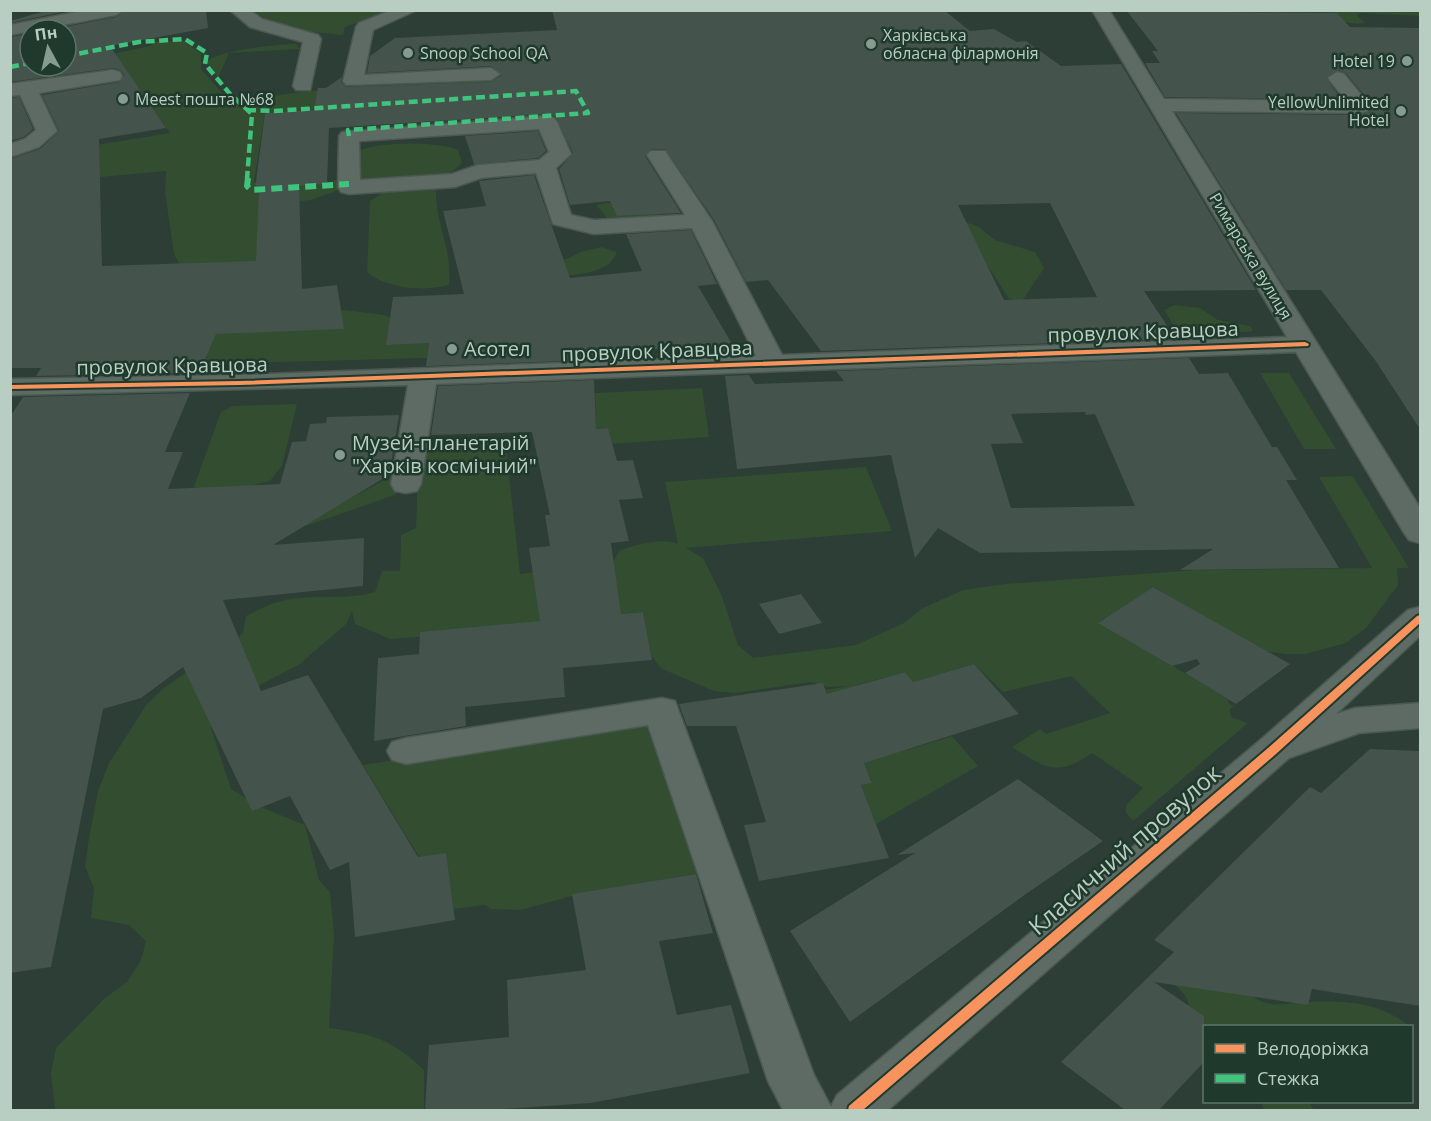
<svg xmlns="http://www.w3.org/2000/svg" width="1431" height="1121" viewBox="0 0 1431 1121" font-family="'Open Sans',sans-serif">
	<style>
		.green { fill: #324d30 }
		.building { fill: #44534c; fill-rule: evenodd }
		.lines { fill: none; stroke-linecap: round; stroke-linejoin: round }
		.minor-casing { stroke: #4b5851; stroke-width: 3 }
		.minor { fill: #5d6b64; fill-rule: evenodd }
		.quiet-far1 { stroke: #40c37c; stroke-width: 4.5; stroke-dasharray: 9 4.5; stroke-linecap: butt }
		.quiet { stroke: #40c37c; stroke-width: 6; stroke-dasharray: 11 6; stroke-linecap: butt }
		.cycleway-casing { stroke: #1f3a2c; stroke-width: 4 }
		.cycleway { fill: #f8935d; fill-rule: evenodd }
		.poi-dot { fill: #879c91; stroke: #1f3a2c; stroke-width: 2 }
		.labels { text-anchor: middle; stroke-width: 5; stroke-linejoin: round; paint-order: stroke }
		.far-poi-label { font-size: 16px; fill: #b8cec3; stroke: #1f3a2c; text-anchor: start }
		.far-street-label { font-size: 16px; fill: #b8cec3; stroke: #1f3a2c }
		.street-label { font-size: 20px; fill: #b8cec3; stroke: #1f3a2c }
		.poi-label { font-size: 20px; fill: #b8cec3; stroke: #1f3a2c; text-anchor: start }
		.near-street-label { font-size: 24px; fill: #b8cec3; stroke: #1f3a2c }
	</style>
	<rect width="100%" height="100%" fill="#2c3e35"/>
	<path class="green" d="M327 10 390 11 345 27 343 35 283 29 253 11Z
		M1324 11H1420V16L1363 13 1358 14V17L1366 23C1349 26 1338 20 1324 11Z
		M183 41 201 53V69L224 95 247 99 342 87 503 77 570 92 265 113 254 181 261 189 320 185 349 176 356 153C370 141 441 141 458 150L462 163 451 173 344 188 311 200 275 204 290 278 328 308 385 315 429 341 427 358 203 364 210 335 186 275 174 254 165 192 166 171 80 179 11 159 170 133 126 75 104 56 153 45 150 42Z
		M296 44 300 49 229 53 218 78 207 62C216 50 279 44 296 44Z
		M391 187H432L436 190C435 223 453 250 449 285 425 292 386 289 367 272L370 201Z
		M613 202 658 210 660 214 646 219 607 218 596 205Z
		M958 219 979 227 995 240 1035 252 1044 268 1025 297 1020 301 1009 299Z
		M601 247 617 252C608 278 565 275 543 276L534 263 567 259 580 252Z
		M1174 305 1200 308 1218 320 1250 326 1253 330 1250 332 1183 331 1175 328 1164 310Z
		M1260 373H1289L1336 449H1304Z
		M702 388 709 437 612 444 608 428 596 429 595 393Z
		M297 404 282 466 270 481 245 487 197 490 194 486 221 412 233 406Z
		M505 438 520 574 613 562 620 550C637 545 661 537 678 544L665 482 866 467 892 531 686 548 703 558 722 596 738 645 753 658 856 645 904 623 921 609 963 590 1005 584 1195 570 1372 568 1319 477 1353 476 1409 568H1397L1398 585 1366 628 1346 643 1305 654H1285L1263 651 1153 587 1099 622 1228 699 1229 704 1234 706 1230 709 1231 717 1248 723 1133 821 1126 813V805L1143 788 1092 753C1057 778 1045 768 1012 747L1040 729 1046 734 1110 713 1071 676 1003 692 974 664 913 682 905 672 857 685 907 750 952 736 978 766 876 824 861 785 872 782 850 730 841 731 826 690 848 686 828 687 810 682 736 693 714 691 662 669 651 656 643 612 627 613 597 624 390 639 355 624 352 611 346 624 300 664 230 701 211 728 231 789 261 807 305 825 319 880 330 892 334 934 329 1028C373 1034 392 1039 424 1070V1110H55L51 1073 56 1048 104 999 128 981 141 960 146 941 129 925 91 918 94 888 85 867 88 844 98 791 109 763 147 704 164 688 196 665 219 654 243 633 246 616C258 610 269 604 281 601 313 593 343 601 375 592L382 571H400L401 535 416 528 419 443Z
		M394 478 398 491 395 495 291 531 386 479Z
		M630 722 651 726 707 872 587 892 520 910 491 909 485 905 454 909 449 880 419 857 363 765Z
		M1222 977C1233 984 1259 1003 1271 1004 1281 1005 1293 1003 1303 1002 1340 1000 1380 1001 1409 1026H1204V1034C1188 1025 1191 1013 1187 999 1185 994 1178 988 1174 984Z
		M1261 1102H1309L1314 1110H1264Z"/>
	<path class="building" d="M49 10H72L10 23V21Z
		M126 10H206L208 28 110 46 166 128 99 139 102 266 256 261 259 188 255 189 265 113 314 110 318 88H326L342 77 341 82 346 87 491 82 502 75 491 66 367 73 370 56 395 38 557 30 552 10H944L970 31 994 29 1017 42 1026 41 1061 66 1121 64 1256 290 1144 291 1176 339 821 351 768 280 746 282 714 220 665 149H651L645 156 681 213 617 216 610 201 570 205 559 169 573 153 555 116 547 114 329 128 327 184 299 186 302 289 337 285 344 329 216 334 199 373 36 376 41 368H10V159L40 149 59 131 42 95 120 82 124 75 121 70 113 68 10 82V37L30 34V66H66V30H49L116 17ZM1050 203 1097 297 1004 300 958 205Z
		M1127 11 1337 13 1350 27 1420 28V429L1375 360 1321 290H1286L1176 113 1361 115 1370 112 1373 106 1346 73 1338 70 1326 78 1341 99 1165 97 1145 63H1160L1152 51H1158Z
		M19 97 33 129 24 137 10 141V98Z
		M538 131 546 151 538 158 474 164 465 136Z
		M534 175 570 278 642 271 626 234 691 230 717 284 698 286 738 354 722 355 721 346 593 352 594 360 426 366 429 343 386 345 393 297 464 294 443 211 486 206 479 181Z
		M1189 358 1199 374 1228 373 1272 447H1277L1297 480H1286L1339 568 1180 570 1213 549 980 553 938 528 915 558 891 455 737 469 725 376 749 375 755 384 844 381 836 371ZM1085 412 1086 415 1095 414 1135 506 1011 508 991 444 1023 443 1011 414Z
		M594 380 596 429 608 428 617 461 633 460 643 498 619 500 629 541 611 543 621 614 643 612 652 660 563 668 565 697 465 707 466 726 374 741 378 658 419 654 420 632 540 621 529 548 550 546 545 515H550L532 432 431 435 438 386Z
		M190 393 165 452H183L168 489 280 484 292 442 306 441 310 424 326 423 327 417 399 415 389 475 273 545 364 538 363 586 223 600 261 691 308 675 418 857 446 853 455 920 355 937 349 862 330 870 290 796 252 811 183 667 141 698 103 709 51 967 10 973V417L23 397Z
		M1153 587 1290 664 1236 704 1185 673 1200 664 1197 659 1172 666 1098 623Z
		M801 594 822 623 779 634 759 604Z
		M974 664 1019 714 864 763 872 783 861 785 889 858 759 881 744 825 766 822 736 726H687L679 704 823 683 827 694 905 672 913 682Z
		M1370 749 1420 751V1006L1312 989 1308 1005 1154 982 1204 1016V1062L1159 1110H1125L1061 1062 1174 952 1154 940 1310 787 1321 793Z
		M1018 779 1103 841 1023 896 850 1022 790 931 915 853 897 855Z
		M696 874 713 933 659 941 677 1015 731 1005 750 1073 591 1103 490 1110H425L429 1045 509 1037 507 980 586 970 572 894Z"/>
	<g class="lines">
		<defs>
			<path id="minor" d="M86 10H124L116 15 10 35V25Z
				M230 10H250L262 19 318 35 321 39 310 90H296L293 86 303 42 250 27Z
				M392 10H417L373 30 364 75 491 68 500 74 491 80 346 85 343 81 356 27 359 23Z
				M1092 10H1109L1164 99 1346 101 1328 78 1337 72 1344 74 1371 107 1368 111 1361 113 1172 111 1420 508V543L1409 540 1404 533 1296 352 436 384 421 484 417 491 406 493 395 491 391 484 408 385 10 395V379L239 375 756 356 692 228 594 234 553 224 536 173 481 178 455 187 349 194 341 192 338 187 339 136 342 132 547 116 554 118 557 122 571 154 556 168 571 215 594 220 685 215 647 155 651 151H665L712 221 782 355 1287 337ZM539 129 549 152 539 160 478 165 452 174 360 180 359 141Z
				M113 70 120 72 122 76 120 80 39 93 57 131 39 147 10 157V144L25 139 36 130 20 95 10 96V84Z
				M1420 607V636L1336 714 1355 708 1420 703V728L1359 733 1289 758 888 1110H783L768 1081 648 725 406 764 392 760 387 751 392 742 406 738 662 698 675 701 814 1075 831 1107 837 1095 1258 742 1408 610Z"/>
		</defs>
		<use href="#minor" class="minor-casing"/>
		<use href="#minor" class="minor"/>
		<path class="quiet-far1" d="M66 56 139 42 185 39 207 53 205 64 230 94 252 114 247 179
			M10 67 30 63
			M247 110 274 111 576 91 588 113 348 130 349 136"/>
		<path class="quiet" d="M248 178 247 186 251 190 349 184"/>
		<defs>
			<path id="cycleway" d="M1305 342 1309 344 1308 346 239 385 10 389V385L239 381Z
				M1420 615V623L1276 754 863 1110H848L849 1106 1268 748 1417 616Z"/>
		</defs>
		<use href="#cycleway" class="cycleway-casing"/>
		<use href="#cycleway" class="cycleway"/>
	</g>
	<g class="poi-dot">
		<circle cx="871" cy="44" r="6"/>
		<circle cx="408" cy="53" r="6"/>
		<circle cx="1407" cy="61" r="6"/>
		<circle cx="123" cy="99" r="6"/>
		<circle cx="1401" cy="111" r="6"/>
		<circle cx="452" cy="349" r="6"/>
		<circle cx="340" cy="455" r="6"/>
	</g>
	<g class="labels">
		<g class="far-poi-label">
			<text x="883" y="41">Харківська<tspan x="883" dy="18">обласна філармонія</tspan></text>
			<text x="420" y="59">Snoop School QA</text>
			<text x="1395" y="67" text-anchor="end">Hotel 19</text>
			<text x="135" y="105">Meest пошта №68</text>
			<text x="1389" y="108" text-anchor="end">YellowUnlimited<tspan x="1389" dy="18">Hotel</tspan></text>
		</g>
		<g class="far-street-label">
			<text transform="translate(1251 256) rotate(59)" y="6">Римарська вулиця</text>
		</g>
		<g class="street-label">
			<text transform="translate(1143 332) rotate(-2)" y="7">провулок Кравцова</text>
			<text transform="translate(657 351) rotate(-2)" y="7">провулок Кравцова</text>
			<text transform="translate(172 366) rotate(-1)" y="7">провулок Кравцова</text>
		</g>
		<g class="poi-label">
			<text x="464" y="356">Асотел</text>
			<text x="352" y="450">Музей-планетарій<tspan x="352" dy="23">"Харків космічний"</tspan></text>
		</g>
		<g class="near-street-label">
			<text transform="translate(1125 850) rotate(-41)" y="8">Класичний провулок</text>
		</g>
	</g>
	<rect width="1431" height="1121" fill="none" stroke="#b8cec3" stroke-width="24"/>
	<rect x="1203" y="1025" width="210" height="78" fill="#1f3a2c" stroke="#5c7568" stroke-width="1.5"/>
	<rect x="1215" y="1044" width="30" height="9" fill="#f8935d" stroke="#5c7568" stroke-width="1.5"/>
	<text x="1257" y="1055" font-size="18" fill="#b8cec3">Велодоріжка</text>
	<rect x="1215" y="1074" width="30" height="9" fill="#40c37c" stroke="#5c7568" stroke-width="1.5"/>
	<text x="1257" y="1085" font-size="18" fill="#b8cec3">Стежка</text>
	<g transform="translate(48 48) rotate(352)"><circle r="28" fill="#1f3a2c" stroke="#5c7568" stroke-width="1.5"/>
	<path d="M0-4.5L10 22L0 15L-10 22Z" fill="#879c91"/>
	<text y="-9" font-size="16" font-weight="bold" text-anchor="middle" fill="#b8cec3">Пн</text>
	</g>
</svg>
